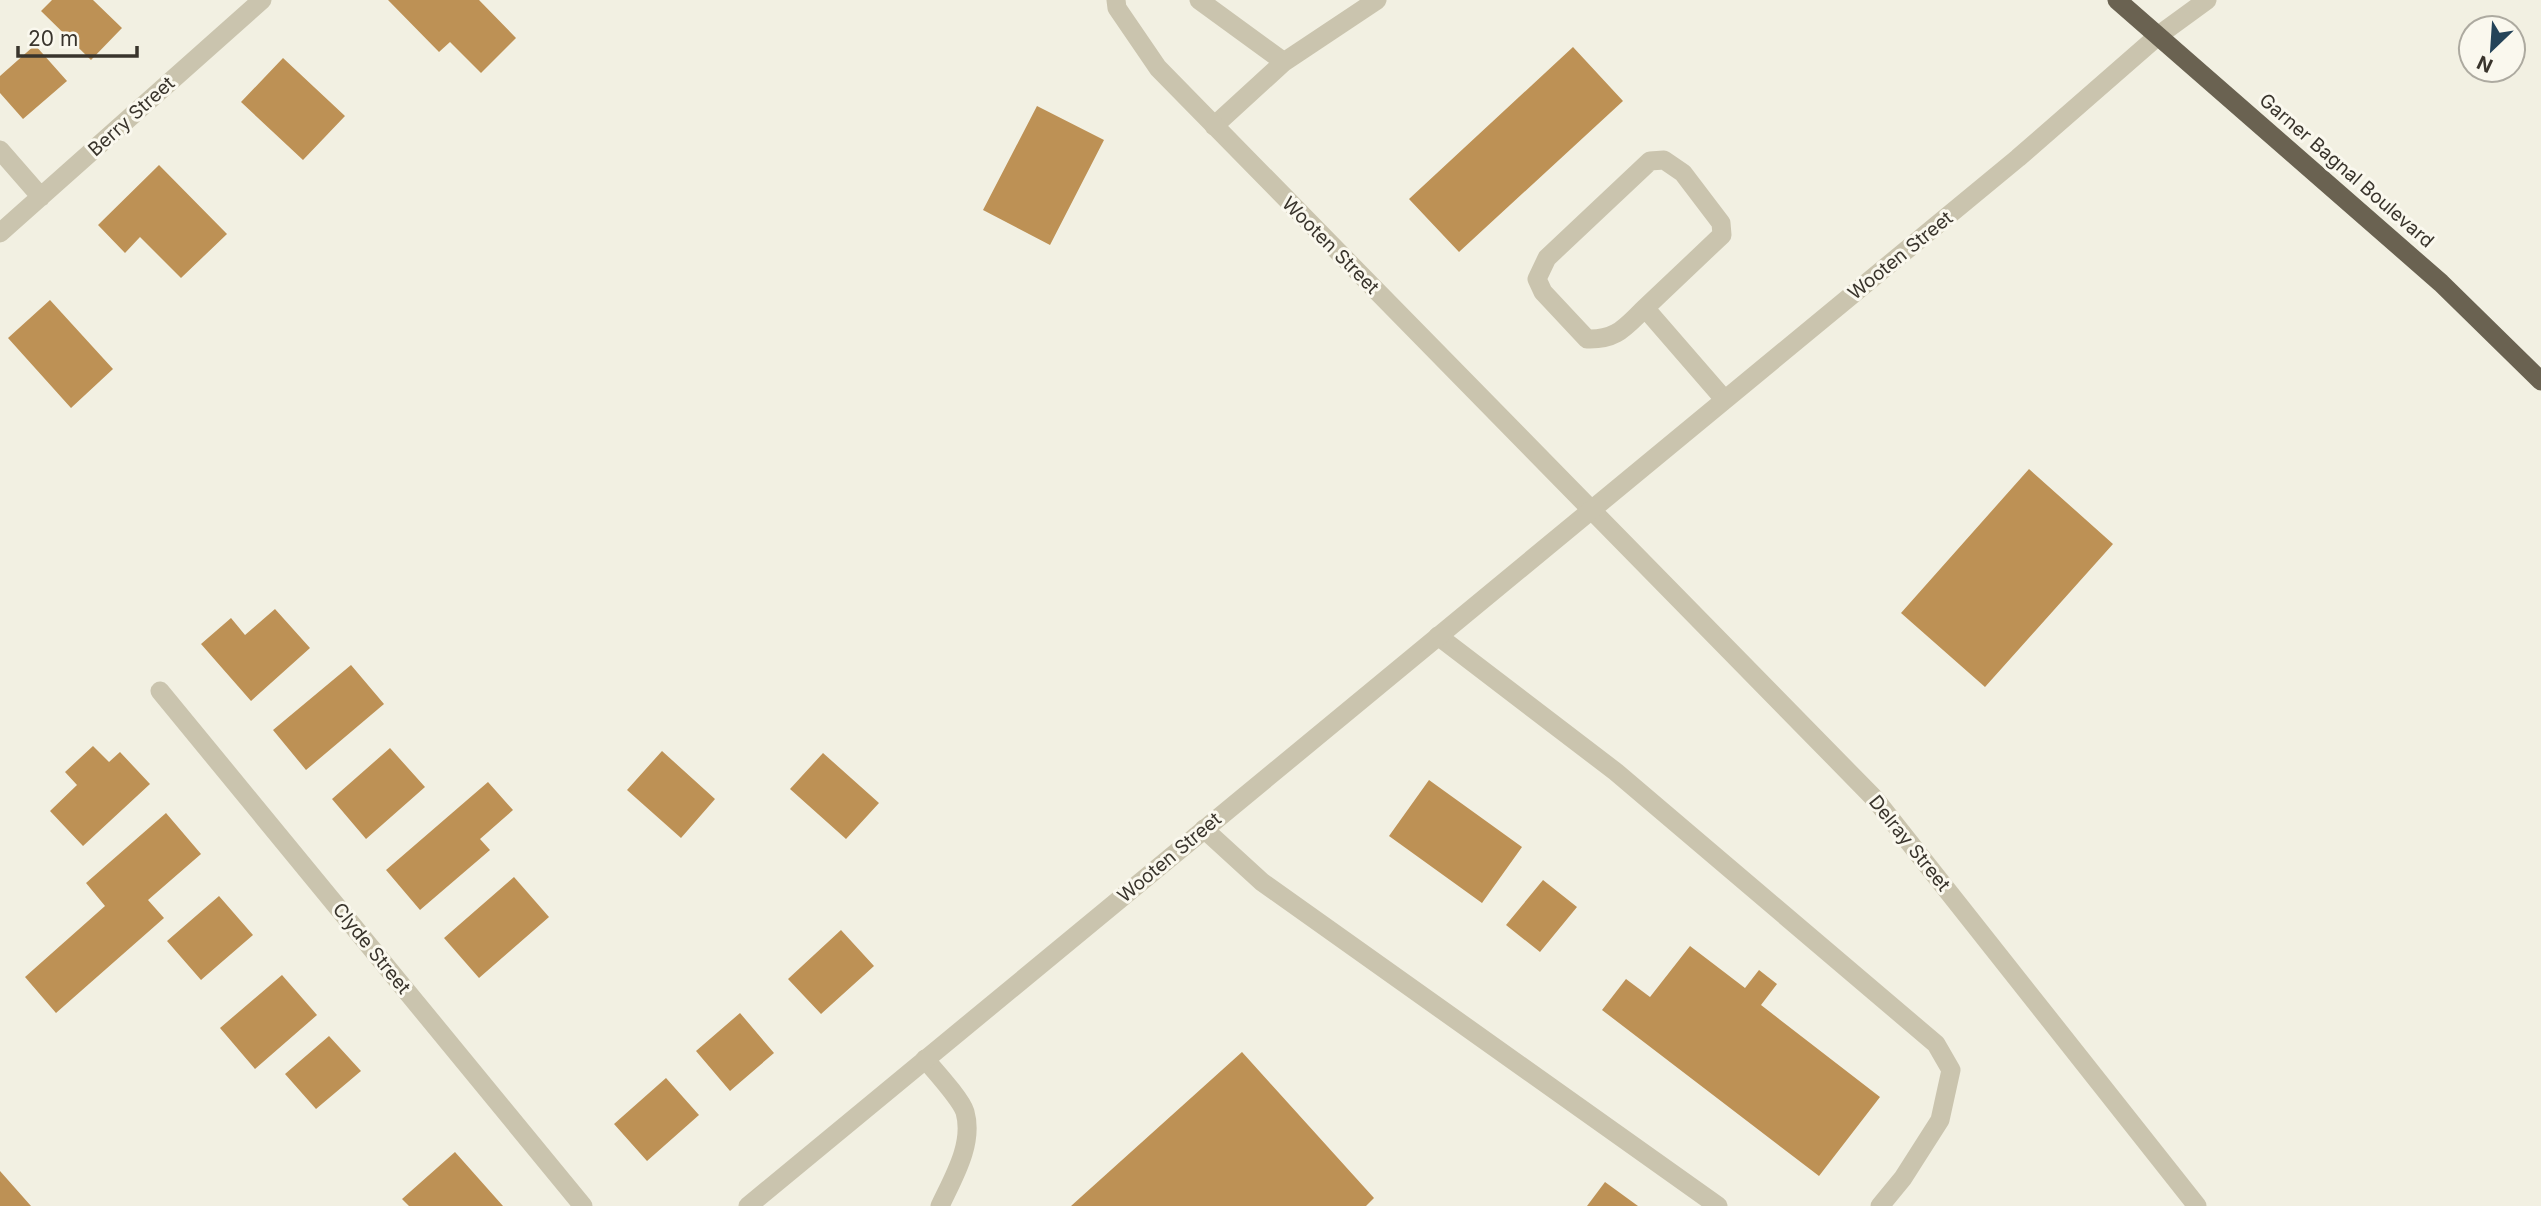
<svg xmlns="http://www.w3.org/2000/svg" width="2541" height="1206" viewBox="0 0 2541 1206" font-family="Inter,sans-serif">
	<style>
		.building { fill: #bd9155 }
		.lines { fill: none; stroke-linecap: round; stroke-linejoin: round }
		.service { stroke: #cac4ae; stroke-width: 19 }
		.minor { stroke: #cac4ae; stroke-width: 19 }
		.tertiary { stroke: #cac4ae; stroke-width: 19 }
		.trunk { stroke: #6a6251; stroke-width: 19 }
		.labels { text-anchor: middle; stroke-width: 6; stroke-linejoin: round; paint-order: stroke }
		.street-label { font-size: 19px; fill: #39342c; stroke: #faf8ee }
	</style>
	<rect width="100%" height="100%" fill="#f2f0e2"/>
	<path class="building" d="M52 0H93L122 28 91 60 41 11Z
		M388 0H479L516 38 481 73 450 42 439 52Z
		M35 45 67 81 23 119 0 93V76Z
		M1573 47 1623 101 1459 252 1409 199Z
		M283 58 345 116 303 160 241 102Z
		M1037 106 1104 140 1050 245 983 210Z
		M159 165 227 234 181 278 140 237 125 253 98 225Z
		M50 300 113 369 71 408 8 338Z
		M2029 469 2113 544 1985 687 1901 613Z
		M275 609 310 648 251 701 201 644 231 618 245 635Z
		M351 665 384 704 306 770 273 730Z
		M93 746 109 762 120 752 150 784 83 846 50 811 77 785 65 772Z
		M390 748 425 787 366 839 332 799Z
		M662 751 715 799 681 838 627 790Z
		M823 753 879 803 846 839 790 789Z
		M1429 780 1522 847 1482 903 1389 836Z
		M488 782 513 810 480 839 490 850 420 910 386 870Z
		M166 813 201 854 148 900 164 918 56 1013 25 977 105 906 86 883Z
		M514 877 549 917 479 978 444 938Z
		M1543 880 1577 907 1540 952 1506 925Z
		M219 896 253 935 201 980 167 941Z
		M841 930 874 966 821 1014 788 979Z
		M1690 946 1745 988 1759 970 1777 984 1761 1005 1880 1097 1819 1176 1602 1010 1626 979 1650 997Z
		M282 975 317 1015 255 1069 220 1028Z
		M740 1013 774 1053 730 1091 696 1051Z
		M329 1036 361 1071 316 1109 285 1074Z
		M1242 1052 1374 1198 1366 1206H1071Z
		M666 1078 699 1115 647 1161 614 1124Z
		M455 1152 503 1206H409L402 1199Z
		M0 1171 31 1206H0Z
		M1605 1182 1638 1206H1587Z"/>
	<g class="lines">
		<path class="service" d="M1199 0 1284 62
			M1214 126 1284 62 1377 0
			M1645 308C1625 327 1617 340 1587 339L1543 292 1537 279 1547 258 1650 161 1664 160 1683 173 1721 223 1722 235 1645 308 1724 399
			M1438 636 1616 772 1936 1044 1951 1070 1940 1120 1903 1178 1880 1206
			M1204 829 1262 882 1718 1206
			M925 1059C935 1071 961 1099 965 1112 974 1144 953 1178 940 1206"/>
		<path class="minor" d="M1116 0 1117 8 1158 68 1875 799 2197 1206
			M0 150 41 197
			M0 233 262 0
			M160 691 583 1206"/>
		<path class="tertiary" d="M748 1206 2018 158 2159 35 2207 0"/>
		<path class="trunk" d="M2117 0 2441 283 2541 381"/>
	</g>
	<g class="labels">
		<g class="street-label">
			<text transform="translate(131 116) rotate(-42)" y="7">Berry Street</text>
			<text transform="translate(2347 170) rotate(41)" y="7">Garner Bagnal Boulevard</text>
			<text transform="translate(1331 245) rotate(45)" y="7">Wooten Street</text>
			<text transform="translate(1900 255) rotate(-39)" y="7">Wooten Street</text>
			<text transform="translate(1910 843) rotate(51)" y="7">Delray Street</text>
			<text transform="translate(1169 857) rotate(-40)" y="7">Wooten Street</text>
			<text transform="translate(372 948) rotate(51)" y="7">Clyde Street</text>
		</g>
	</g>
	<g transform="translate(2492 49) rotate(205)"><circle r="33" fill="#faf8ee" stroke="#adaaa0" stroke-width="2"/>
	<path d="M0-5L12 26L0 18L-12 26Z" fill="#244358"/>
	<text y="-10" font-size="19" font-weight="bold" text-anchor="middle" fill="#39342c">N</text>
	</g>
	<path d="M18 46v10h119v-10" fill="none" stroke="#39342c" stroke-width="3.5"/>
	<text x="28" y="46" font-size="21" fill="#39342c" stroke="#faf8ee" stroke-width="5" paint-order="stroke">20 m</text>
</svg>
